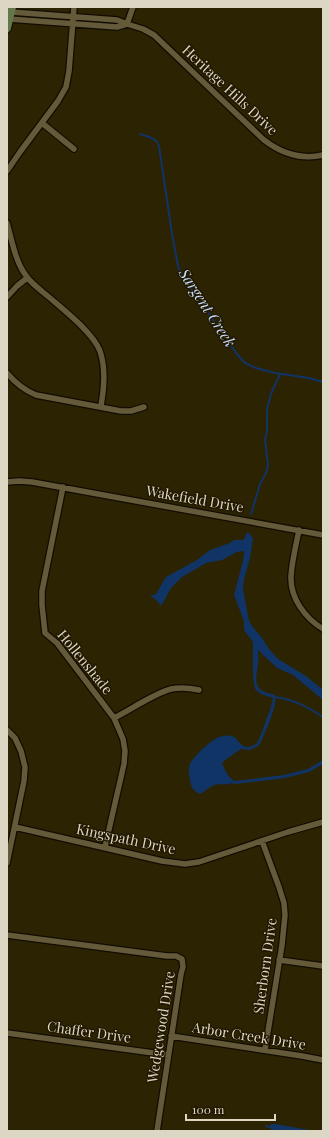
<svg xmlns="http://www.w3.org/2000/svg" width="330" height="1138" viewBox="0 0 330 1138" font-family="'Playfair Display',serif">
	<style>
		.water { fill: #103466 }
		.lines { fill: none; stroke-linecap: round; stroke-linejoin: round }
		.stream { stroke: #103466; stroke-width: 2 }
		.street-casing { stroke: #130c00; stroke-width: 8 }
		.secondary-casing { stroke: #130c00; stroke-width: 10 }
		.street { stroke: #645a3a; stroke-width: 5.5 }
		.secondary { stroke: #65764a; stroke-width: 8 }
		.labels { text-anchor: middle; stroke-width: 3; stroke-linejoin: round; paint-order: stroke }
		.street-label { font-size: 14px; fill: #dcd7c5; stroke: #221900 }
		.water-label { font-size: 15px; font-style: italic; fill: #c8defe; stroke: #221900 }
	</style>
	<rect width="100%" height="100%" fill="#2c2303"/>
	<path class="water" d="M247 532 251 535 253 539 250 558 244 580 243 589 249 621 252 626 262 638 269 649 278 659 306 676 323 690V700L293 675 277 668 258 650C258 654 259 659 258 663 258 671 253 683 260 689 263 693 271 693 275 695 278 705 265 733 260 744L258 746 250 750 241 749 228 758 222 763C225 770 228 778 235 781L284 775 308 769 323 760V764L309 772 285 778 235 784 231 783C226 786 220 783 214 785 209 787 205 792 200 794 193 791 191 787 190 780 189 775 188 769 190 764 193 757 210 741 217 738 220 736 228 735 232 736 238 738 240 747 247 747 251 747 255 745 258 742L270 710 273 698 261 694 255 689 253 676V642L244 630V621L234 595 243 561 244 551 237 552 222 560 206 563 182 577 171 588 163 603 159 607 160 604 158 602 150 595H154L156 594 166 577 197 560 210 550 230 543 234 540H243L245 537Z
		M271 1124H275L315 1131H278L270 1129Z"/>
	<g class="lines">
		<path class="stream" d="M140 134C148 137 156 137 159 146L172 234 178 266 181 274 201 303 237 354 245 363 256 368 275 373 309 378 323 382
			M251 514 260 484 266 473 268 465 265 440 267 431V409L271 394 280 374
			M276 697C297 701 306 706 323 717
			M266 1126 270 1127"/>
		<defs>
			<path id="street" d="M133 7 127 24 143 29 154 35 264 140C281 153 301 160 323 155
				M9 19 117 27 127 24 117 20 11 12
				M42 123 74 149
				M7 171 20 152 58 101 66 87 69 71 74 7
				M7 223C12 240 15 262 27 277 33 285 42 291 50 298 65 311 93 333 100 351 106 369 104 388 101 406
				M7 297 17 286 27 278
				M7 373C16 384 24 390 36 395L121 411H131L144 407
				M7 482 19 481 32 482 323 535
				M63 487 42 591V605L45 633 57 643 114 718 123 739 125 751 124 764 105 847
				M299 530C296 545 292 561 291 576 290 598 305 618 323 629
				M114 718C130 710 155 693 171 689 180 687 190 688 199 690
				M7 730 15 738 21 751 25 767 24 781 7 863
				M15 827 162 861 185 864 199 862 288 832 323 822
				M262 841 279 887 284 903 285 915 282 945 265 1050
				M7 935 167 956H176L182 959 183 967 181 974 157 1131
				M279 960 323 966
				M7 1033 168 1055
				M171 1036 302 1056 323 1060"/>
			<path id="secondary" d="M7 28 12 7"/>
		</defs>
		<use href="#street" class="street-casing"/>
		<use href="#secondary" class="secondary-casing"/>
		<use href="#street" class="street"/>
		<use href="#secondary" class="secondary"/>
	</g>
	<g class="labels">
		<g class="street-label">
			<text transform="translate(230 90) rotate(43)" y="5">Heritage Hills Drive</text>
			<text transform="translate(195 499) rotate(10)" y="5">Wakefield Drive</text>
			<text transform="translate(85 662) rotate(51)" y="5">Hollenshade</text>
			<text transform="translate(126 839) rotate(12)" y="5">Kingspath Drive</text>
			<text transform="translate(265 966) rotate(-82)" y="5">Sherborn Drive</text>
			<text transform="translate(161 1027) rotate(-81)" y="5">Wedgewood Drive</text>
			<text transform="translate(89 1032) rotate(8)" y="5">Chaffer Drive</text>
			<text transform="translate(249 1036) rotate(9)" y="5">Arbor Creek Drive</text>
		</g>
		<g class="water-label">
			<text transform="translate(207 308) rotate(57)" y="5">Sargent Creek</text>
		</g>
	</g>
	<rect width="330" height="1138" fill="none" stroke="#dcd7c5" stroke-width="16"/>
	<path d="M186 1114v6h89v-6" fill="none" stroke="#dcd7c5" stroke-width="2"/>
	<text x="192" y="1114" font-size="12" fill="#dcd7c5" stroke="#221900" stroke-width="3" paint-order="stroke">100 m</text>
</svg>
